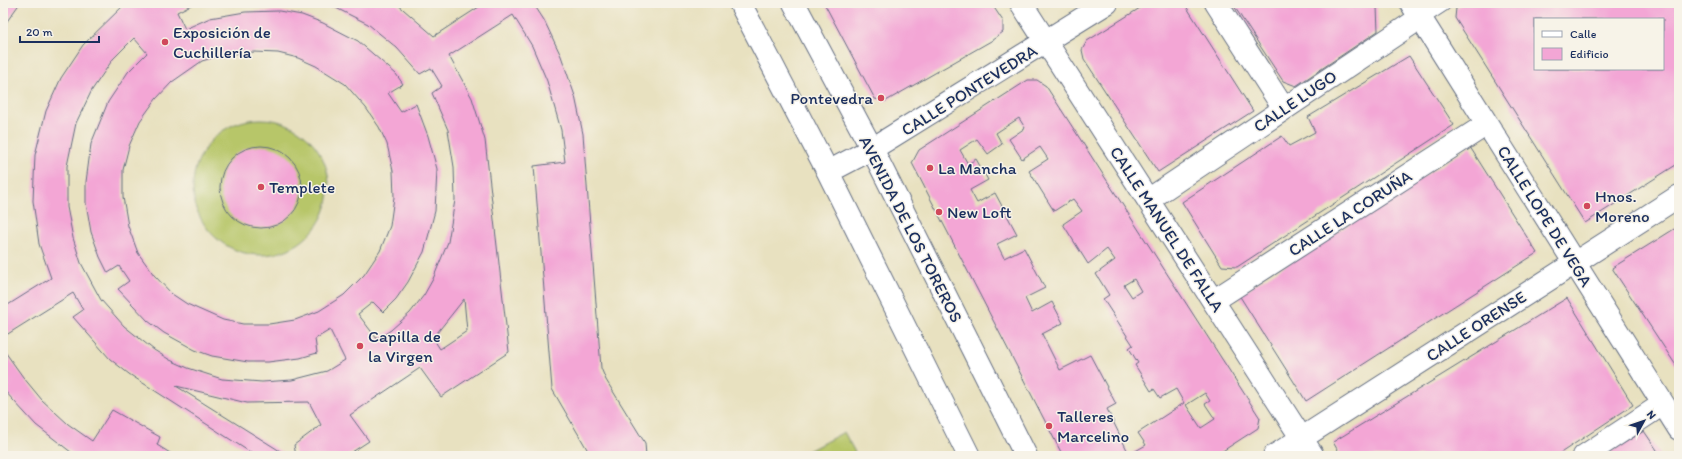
<svg xmlns="http://www.w3.org/2000/svg" width="1682" height="459" viewBox="0 0 1682 459" font-family="Itim,sans-serif">
	<style>
		.park { fill: #b7c669; stroke: #697a64 }
		.building { fill: #f3a6d5; fill-rule: evenodd }
		.lines { fill: none; stroke-linecap: round; stroke-linejoin: round }
		.pedestrian-casing { stroke: #636d80; stroke-width: 18 }
		.minor-casing { stroke: #636d80; stroke-width: 24 }
		.pedestrian { stroke: #fff; stroke-width: 16 }
		.minor { stroke: #fff; stroke-width: 22 }
		.poi-dot { fill: #d1495b; stroke: #f7f3e8; stroke-width: 1.5 }
		.labels { text-anchor: middle; stroke-width: 3; stroke-linejoin: round; paint-order: stroke }
		.poi-label { font-size: 17px; fill: #1b2f5e; stroke: #f7f3e8; text-anchor: start }
		.street-label { font-size: 17px; fill: #1b2f5e; stroke: #f7f3e8 }
	</style>
	<rect width="100%" height="100%" fill="#f7f3e8"/>
	<filter id="ink" filterUnits="userSpaceOnUse"><feTurbulence type="fractalNoise" baseFrequency=".025" numOctaves="2"/><feDisplacementMap in="SourceGraphic" scale="8" xChannelSelector="R" yChannelSelector="G"/><feConvolveMatrix kernelMatrix="1 2 1 2 8 2 1 2 1" color-interpolation-filters="sRGB"/></filter>
	<filter id="wash" filterUnits="userSpaceOnUse"><feTurbulence type="fractalNoise" baseFrequency=".012" numOctaves="4" result="noise"/><feDisplacementMap in="SourceGraphic" scale="16" xChannelSelector="R" yChannelSelector="G"/><feGaussianBlur stdDeviation="0.9" result="paint"/><feColorMatrix in="noise" values="0 0 0 0 0 0 0 0 0 0 0 0 0 0 0 0 0 1.4 0 .05"/><feComposite in="paint" operator="in"/></filter>
	<g filter="url(#wash)">
		<rect width="100%" height="100%" fill="#e8e1c0"/>
		<path class="park" d="M193 187a68 68 0 1 1 136 0a68 68 0 1 1-136 0Z
			M844 432 857 456H799Z"/>
		<g id="blocks">
			<path class="building" d="M3 3H20L3 27Z
				M126 3H195L177 12 185 29 210 18 245 12 279 11 302 15 323 23 358 41 396 74 403 84 388 93 401 112 416 104 428 136 437 169 435 211 424 252 408 282 396 299 383 312 373 302 358 314 377 339 391 330 410 313 424 295 433 279 448 242 455 200 454 167 448 130 432 93 442 86 431 68 420 74 397 48 368 24 326 3H396L434 36 485 3H533L544 20 561 56 575 96 583 134 601 368 606 380 645 443 646 456H591L552 389 534 166 565 162 561 130 547 81 532 46 513 15 449 56 472 98 485 140 509 352 441 397 420 368 350 415 369 441 346 456H296L294 445 321 425 309 402 247 403 176 386 288 456H256L129 374 110 359 73 317 83 310 73 293 3 337V308L51 278 39 244 33 201 35 155 46 111 61 78 83 45ZM134 38 147 53 128 72 108 102 91 144 86 182V203L91 232 100 257 108 273 119 266 129 281 118 289 148 321 164 333 195 350 212 356 248 362H268L300 358 317 353 315 339 330 330 345 360 327 371 292 380 262 382 222 379 188 368 170 360 154 350 124 326 101 300 81 263 73 238 67 207V166L76 123 92 90 113 59ZM254 52 278 53 298 58 316 66 345 84 366 108 379 127 387 144 393 171 394 197 390 226 380 251 364 275 344 295 319 311 295 320 269 324H243L223 320 187 304 172 294 154 275 138 253 128 226 123 197V170L129 146 140 121 156 99 172 82 202 61 222 55ZM464 299 467 331 440 349 433 338Z
				M824 3H991L1003 21V32L991 41 886 101 875 99Z
				M1148 3H1184L1253 111 1158 172 1084 59 1082 50 1087 41Z
				M1232 3H1375L1377 7 1378 31 1296 86 1283 81Z
				M1464 3H1679V163L1585 223 1455 18 1456 8ZM1535 19H1663V69H1535Z
				M1409 56 1454 125 1237 267 1222 266 1182 202 1282 136 1289 146 1315 132 1308 117Z
				M1028 80H1037L1046 86 1260 418 1258 428 1215 456H1134L1132 453 1146 445 1138 433 1184 403 1176 389 1160 398 1154 389 1151 391 1135 365 1138 363 1129 348 1133 345 1103 299 1109 295 1096 274 1115 260 1107 249 1088 264 1063 224 1082 211 1073 199 1054 211 1029 171 1048 159 1040 147 1022 159 1009 139 1025 128 1019 118 996 133 1002 144 988 154 977 139 960 150 968 164 976 159 988 180 970 190 977 203 995 193 1017 234 997 244 1004 258 1024 248 1045 288 1025 298 1032 313 1052 302 1063 323 1042 334 1060 370 1090 355 1116 404 1107 409 1129 454 1126 456H1063L912 163 919 150ZM1134 279 1141 291 1132 297 1124 285ZM1205 393 1210 401 1205 404 1215 419 1201 428 1186 405Z
				M220 187a41 41 0 1 1 82 0a41 41 0 1 1-82 0Z
				M1470 147 1537 253 1306 401 1239 295Z
				M1679 226V370L1612 268Z
				M1567 298 1633 405 1556 456H1341L1333 442Z
				M3 349 23 377 42 400 68 424 92 441 112 410 160 437 157 445 175 456H76L36 425 3 389Z
				M1644 431 1661 456H1603Z
				M515 454H520L528 456H511Z"/>
		</g>
	</g>
	<g filter="url(#ink)">
		<use href="#blocks" fill-opacity="0" stroke="#636d80" stroke-width="1"/>
		<g class="lines">
			<defs>
				<path id="pedestrian" d="M1420 18 1443 3"/>
				<path id="minor" d="M740 3 828 172 969 456
					M794 3 872 149 1026 456
					M1021 3 1313 456
					M1216 3 1284 109
					M1411 3 1679 429
					M828 172 872 149 1107 3
					M1148 200 1420 18
					M1213 301 1487 124
					M1274 456 1679 196
					M1584 456 1663 404"/>
			</defs>
			<use href="#pedestrian" class="pedestrian-casing"/>
			<use href="#minor" class="minor-casing"/>
			<use href="#pedestrian" class="pedestrian"/>
			<use href="#minor" class="minor"/>
		</g>
	</g>
	<g class="poi-dot">
		<circle cx="165" cy="42" r="4"/>
		<circle cx="881" cy="98" r="4"/>
		<circle cx="930" cy="168" r="4"/>
		<circle cx="261" cy="187" r="4"/>
		<circle cx="1587" cy="206" r="4"/>
		<circle cx="939" cy="212" r="4"/>
		<circle cx="360" cy="346" r="4"/>
		<circle cx="1049" cy="426" r="4"/>
	</g>
	<g class="labels">
		<g class="poi-label">
			<text x="173" y="38">Exposición de<tspan x="173" dy="20">Cuchillería</tspan></text>
			<text x="873" y="104" text-anchor="end">Pontevedra</text>
			<text x="938" y="174">La Mancha</text>
			<text x="269" y="193">Templete</text>
			<text x="1595" y="202">Hnos.<tspan x="1595" dy="20">Moreno</tspan></text>
			<text x="947" y="218">New Loft</text>
			<text x="368" y="342">Capilla de<tspan x="368" dy="20">la Virgen</tspan></text>
			<text x="1057" y="422">Talleres<tspan x="1057" dy="20">Marcelino</tspan></text>
		</g>
		<g class="street-label">
			<text transform="translate(969 90) rotate(-32)" y="6">CALLE PONTEVEDRA</text>
			<text transform="translate(1295 101) rotate(-34)" y="6">CALLE LUGO</text>
			<text transform="translate(1350 213) rotate(-33)" y="6">CALLE LA CORUÑA</text>
			<text transform="translate(1545 216) rotate(58)" y="6">CALLE LOPE DE VEGA</text>
			<text transform="translate(911 229) rotate(63)" y="6">AVENIDA DE LOS TOREROS</text>
			<text transform="translate(1167 229) rotate(57)" y="6">CALLE MANUEL DE FALLA</text>
			<text transform="translate(1476 326) rotate(-33)" y="6">CALLE ORENSE</text>
		</g>
	</g>
	<rect width="1682" height="459" fill="none" stroke="#f7f3e8" stroke-width="16"/>
	<rect x="1534" y="18" width="130" height="52" fill="#f7f3e8" stroke="#9fa5b1"/>
	<rect x="1542" y="31" width="20" height="6" fill="#ffffff" stroke="#9fa5b1"/>
	<text x="1570" y="38" font-size="12" fill="#1b2f5e">Calle</text>
	<rect x="1542" y="48" width="20" height="12" fill="#f3a6d5" stroke="#9fa5b1"/>
	<text x="1570" y="58" font-size="12" fill="#1b2f5e">Edificio</text>
	<g transform="translate(1644 421) rotate(50)" stroke="#f7f3e8" stroke-width="3" paint-order="stroke">
	<path d="M0-3L7 15L0 10L-7 15Z" fill="#1b2f5e"/>
	<text y="-6" font-size="11" font-weight="bold" text-anchor="middle" fill="#1b2f5e">N</text>
	</g>
	<path d="M20 36v6h79v-6" fill="none" stroke="#1b2f5e" stroke-width="2"/>
	<text x="26" y="36" font-size="12" fill="#1b2f5e" stroke="#f7f3e8" stroke-width="3" paint-order="stroke">20 m</text>
</svg>
